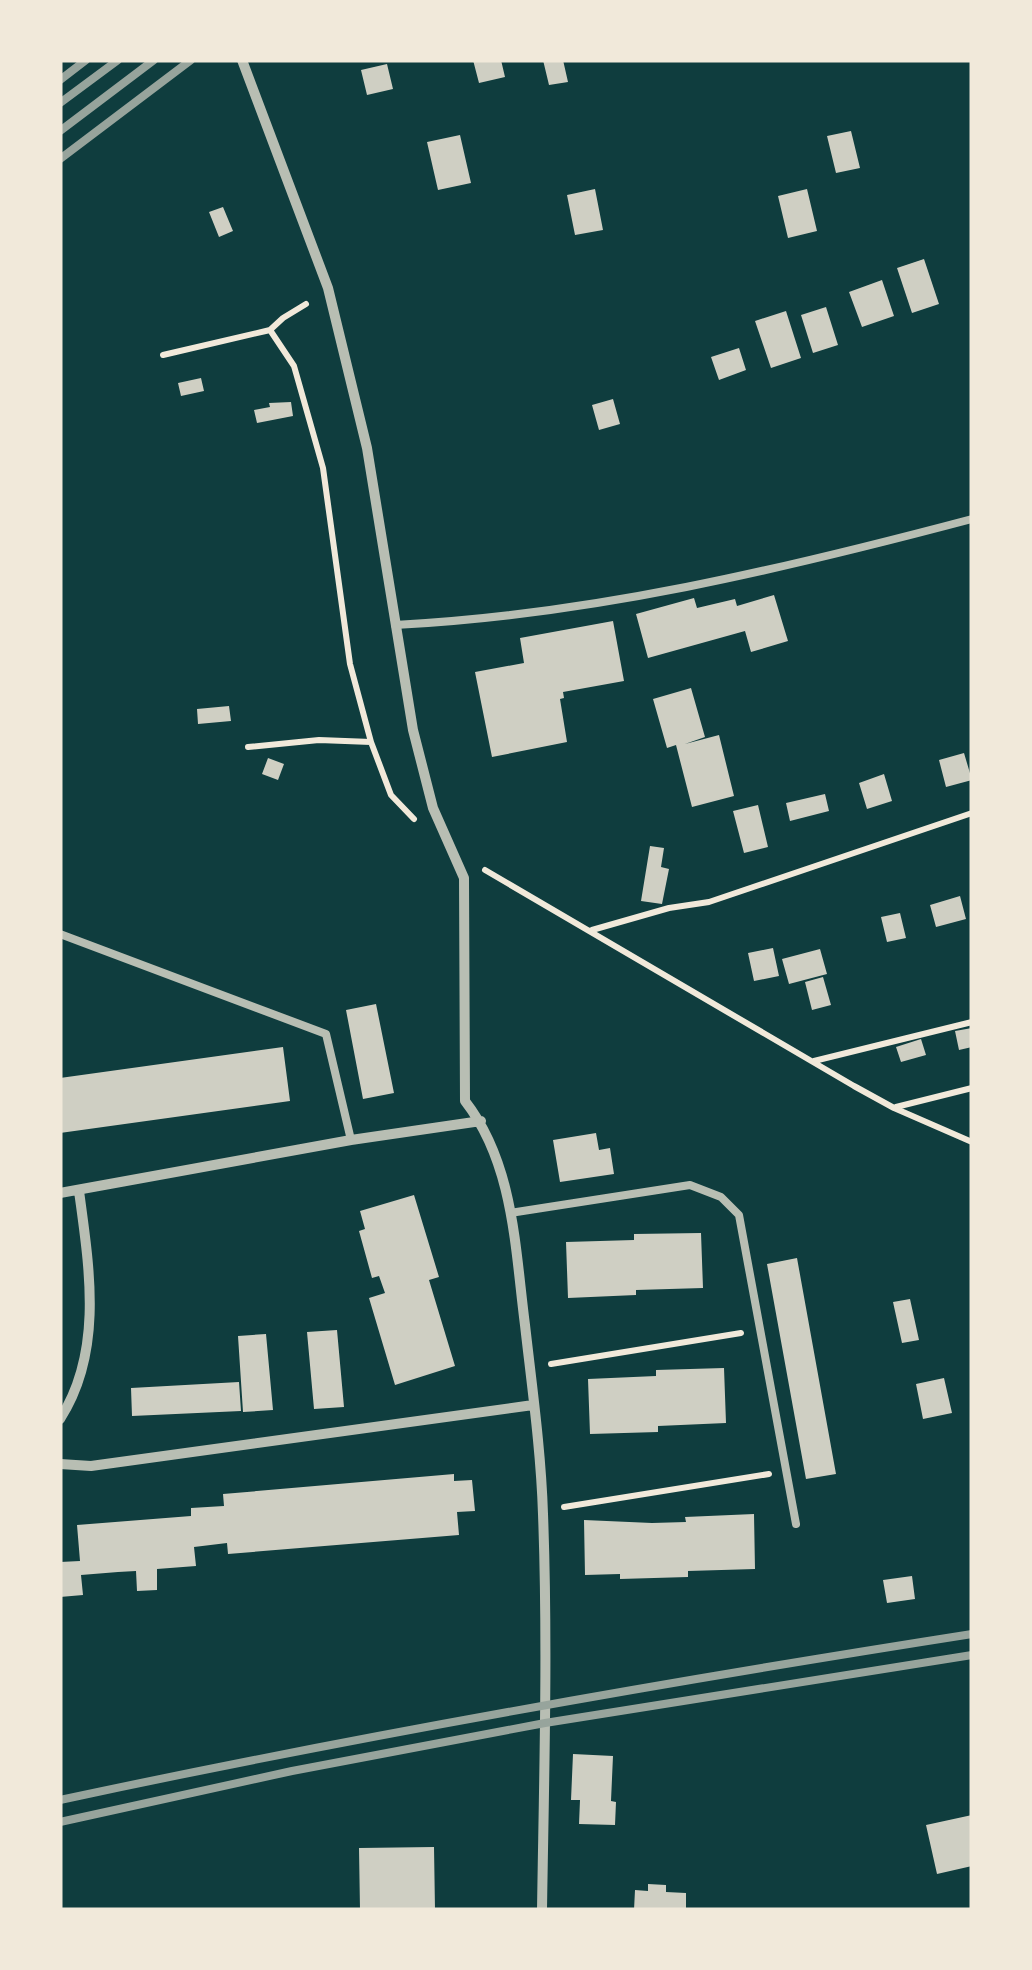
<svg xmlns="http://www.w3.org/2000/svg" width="1032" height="1970" viewBox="0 0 1032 1970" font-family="Signika,sans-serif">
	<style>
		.building { fill: #cfcfc3 }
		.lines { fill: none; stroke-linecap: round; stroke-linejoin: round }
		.path { stroke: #f1e9da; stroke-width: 6 }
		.service { stroke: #b8beb3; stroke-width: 8 }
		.minor { stroke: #b8beb3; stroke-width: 10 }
		.rail { stroke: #97a49c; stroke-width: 8 }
	</style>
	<rect width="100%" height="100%" fill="#0f3d3e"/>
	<path class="building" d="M473 60H501L505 77 479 83Z
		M543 60H563L568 82 549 85Z
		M387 64 393 89 367 95 361 70Z
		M851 131 860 168 836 173 827 136Z
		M460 135 471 183 438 190 427 142Z
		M595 189 603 230 575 235 567 195Z
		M807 189 817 231 788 238 778 196Z
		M223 207 233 231 219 237 209 212Z
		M924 259 939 304 912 313 897 268Z
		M882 280 894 316 862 327 849 292Z
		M826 307 838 345 813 353 801 315Z
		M786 311 801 358 771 368 755 321Z
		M739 348 746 370 719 380 711 357Z
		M201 378 204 391 181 396 178 383Z
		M613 399 620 424 599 430 592 405Z
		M291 402 293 416 257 423 254 410 270 407 269 403Z
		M774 595 788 641 751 652 745 631 648 658 636 614 694 598 697 608 735 599 737 606Z
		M613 621 624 681 563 692 564 698 560 699 567 742 492 757 475 672 524 663 520 638Z
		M691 688 705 737 685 744 719 735 734 796 692 807 676 745 667 748 653 699Z
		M229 706 231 721 198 724 197 709Z
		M964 753 972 780 946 787 939 760Z
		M268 758 284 764 278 780 262 774Z
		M884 774 892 801 867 809 859 783Z
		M825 794 829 811 790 821 786 803Z
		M758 805 768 847 744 853 733 811Z
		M650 846 664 848 661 867 669 869 662 904 641 901Z
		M960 896 966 919 936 927 930 905Z
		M900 913 906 938 887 942 881 917Z
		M773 948 779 976 754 981 748 953Z
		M820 949 827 974 789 984 782 959Z
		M823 977 831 1005 812 1010 805 982Z
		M376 1004 394 1093 363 1099 346 1010Z
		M972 1028V1047L959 1050 955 1031Z
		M921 1039 926 1055 901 1062 896 1047Z
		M283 1047 290 1101 60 1133V1078Z
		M596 1133 599 1150 610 1148 614 1174 560 1182 553 1140Z
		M414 1195 439 1277 429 1280 455 1366 395 1385 369 1298 385 1293 379 1276 372 1278 359 1231 365 1229 360 1211Z
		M701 1233 703 1288 636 1290V1295L568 1298 566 1242 634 1240V1234Z
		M797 1258 836 1474 806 1479 767 1264Z
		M910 1299 919 1340 902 1343 893 1302Z
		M337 1330 344 1407 314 1409 307 1332Z
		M266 1334 273 1410 243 1412 238 1336Z
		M724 1368 726 1423 658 1426V1432L590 1434 588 1379 656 1376V1370Z
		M944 1378 952 1413 923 1419 916 1384Z
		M239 1382 241 1411 132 1416 131 1388Z
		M454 1474V1481L472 1480 475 1511 457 1512 459 1535 228 1554 227 1543 194 1547 196 1566 157 1569V1590L137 1591 136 1571 118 1572 81 1575 83 1595 60 1597V1562L80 1561 77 1525 191 1516V1508L224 1506 223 1494Z
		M754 1514 755 1569 688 1571V1577L620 1579V1574L585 1575 584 1520 652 1523 686 1522 685 1517Z
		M912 1576 915 1599 887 1603 883 1580Z
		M573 1754 613 1756 611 1801 616 1802 615 1825 579 1824 580 1800H571Z
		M972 1815V1866L937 1874 926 1825Z
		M434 1847 435 1910H360L359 1848Z
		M648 1884 666 1885V1892L686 1893V1910H634L635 1890 648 1891Z"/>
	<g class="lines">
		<path class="path" d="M163 355 270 330
			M371 742 391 795 414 819
			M248 747 319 740 371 742 350 664 323 468 294 366 270 330 283 318 306 304
			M485 870 854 1086 894 1108 972 1142
			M592 930 669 908 709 902 972 813
			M814 1061 972 1022
			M896 1107 972 1088
			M551 1364 741 1333
			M564 1507 769 1474"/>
		<path class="service" d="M395 625C591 615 783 569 972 519
			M60 934 326 1034 351 1140
			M510 1213 690 1185 721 1197 739 1215 796 1524"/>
		<path class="minor" d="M242 60 328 288 367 448 413 730 433 808 464 878 465 1101C514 1164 515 1248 525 1325 532 1387 541 1451 543 1514 548 1646 544 1778 542 1910
			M60 1193 351 1140 481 1121
			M60 1419C104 1351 89 1266 79 1191
			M60 1464 91 1466 533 1405"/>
		<path class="rail" d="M60 80 86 60
			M60 103 118 60
			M60 131 154 60
			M60 159 191 60
			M60 1800C362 1735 666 1682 972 1634
			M60 1822 292 1771 545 1723 972 1655"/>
	</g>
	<rect width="1032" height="1970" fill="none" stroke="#f1e9da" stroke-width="125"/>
</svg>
